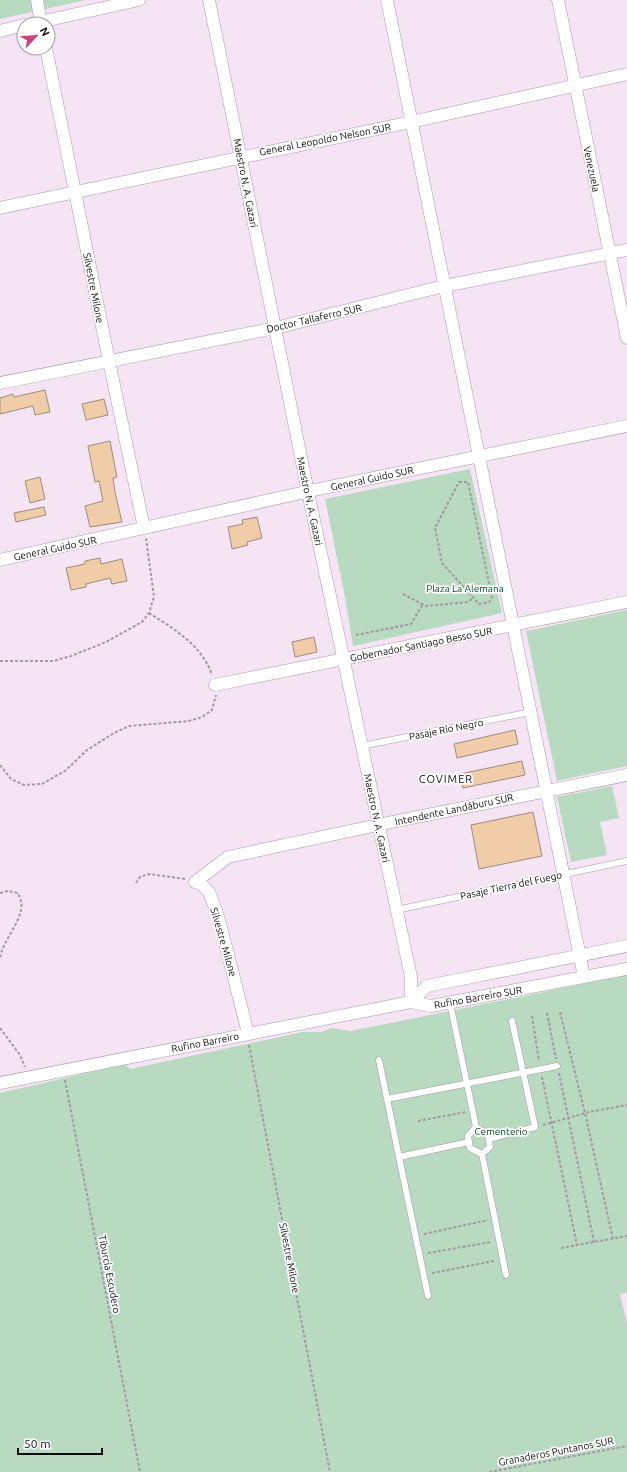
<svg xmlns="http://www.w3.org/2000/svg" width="627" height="1472" viewBox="0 0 627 1472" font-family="Ubuntu,sans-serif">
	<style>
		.green { fill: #b8dac0 }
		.building { fill: #f0cca9; stroke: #9c8d7f }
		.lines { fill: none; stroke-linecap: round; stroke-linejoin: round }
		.lane-casing { stroke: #a899a8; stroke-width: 7 }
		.street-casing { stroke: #a899a8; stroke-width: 13 }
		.path { stroke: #a498a3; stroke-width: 2; stroke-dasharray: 3 2; stroke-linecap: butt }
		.lane { stroke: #fff; stroke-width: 6 }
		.street { stroke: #fff; stroke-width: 12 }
		.labels { text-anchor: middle; stroke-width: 3.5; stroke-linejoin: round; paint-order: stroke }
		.street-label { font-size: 10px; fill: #100b10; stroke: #fff }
		.park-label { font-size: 10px; fill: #044b25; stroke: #fff }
		.neighbourhood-label { font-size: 11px; letter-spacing: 1px; fill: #100b10; stroke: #fff }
	</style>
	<rect width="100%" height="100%" fill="#f5e5f4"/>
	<path class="green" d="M0 0H86L0 19Z
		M470 469 502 613 353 646 345 597 325 499Z
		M627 610V766L557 781 526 631Z
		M612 786 619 818 600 822 607 855 571 862 557 797Z
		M627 975V1293L620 1294 627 1324V1472H0V1093L125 1064 130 1069 303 1032H322L331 1028 351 1031Z"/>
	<path class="building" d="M45 390 50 412 35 415 33 406 0 414V398L13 394 14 397Z
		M104 399 108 415 86 420 82 404Z
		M110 441 117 477 113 478 115 492 122 522 90 527 85 506 103 501 99 481 95 482 88 446Z
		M40 477 45 499 30 503 25 481Z
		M44 507 46 515 16 522 14 513Z
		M257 517 262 538 247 542 248 545 232 549 228 527 243 524 242 520Z
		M100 558 101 564 122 559 127 581 112 584 110 578 86 584V587L71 590 66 568 85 564V561Z
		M314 637 317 652 295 657 292 642Z
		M515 730 518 744 457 758 454 744Z
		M522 761 525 775 463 788 460 774Z
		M533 812 542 856 479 869 471 825Z"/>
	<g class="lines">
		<defs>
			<path id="lane" d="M362 746 530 712
				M396 910 627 861
				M450 1003 476 1127 468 1136 470 1148 482 1154 506 1275
				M379 1060 399 1157 469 1142
				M387 1099 557 1066
				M476 1127 488 1135 490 1147 482 1154
				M489 1139 535 1127 512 1021
				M399 1157 428 1296"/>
			<path id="street" d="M37 0 41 24
				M209 0 308 492 411 977V1002
				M387 0 584 977
				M558 0 627 338
				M31 24 139 0
				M0 31 24 25
				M46 48 109 361 144 528
				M0 208 411 122 627 74
				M0 383 275 328 444 286 627 250
				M0 560 319 489 627 426
				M215 685 627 602
				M195 882 228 857 392 822 627 775
				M195 882 200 883 209 892 216 910 222 931 248 1033
				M411 1002 427 986 627 946
				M0 1083 411 1002 431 1006 627 969"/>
		</defs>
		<use href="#lane" class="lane-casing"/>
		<use href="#street" class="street-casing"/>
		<path class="path" d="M459 482H468L492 598 489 602 479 604 442 563 435 528Z
			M403 594 426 606 468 602 473 598
			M149 613C174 629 202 645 212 675
			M356 635 411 624 423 604
			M0 661H53L71 656 106 642 142 622 149 613 154 597 146 538
			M0 765 11 779 24 785 42 784 65 771 87 750 114 733 129 726 189 721 202 717 212 710 216 695
			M136 883 140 877 149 874 185 879
			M0 893 8 891 18 893C19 896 21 899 21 902 25 918 2 941 0 958
			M560 1012 585 1113 613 1239
			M547 1013 556 1059
			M532 1016 539 1061
			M0 1028 20 1055 25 1067
			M249 1045 330 1472
			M559 1073 594 1242
			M542 1077 577 1245
			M65 1080 140 1472
			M418 1121 466 1112
			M543 1125 589 1112 627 1105
			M424 1234 488 1220
			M561 1248 627 1236
			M428 1253 491 1242
			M432 1273 494 1261
			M489 1472 627 1446"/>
		<use href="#lane" class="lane"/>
		<use href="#street" class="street"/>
	</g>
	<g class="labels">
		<g class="street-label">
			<text transform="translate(325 139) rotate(-11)" y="4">General Leopoldo Nelson SUR</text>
			<text transform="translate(592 169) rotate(78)" y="4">Venezuela</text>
			<text transform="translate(246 183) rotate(79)" y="4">Maestro N. A. Gazari</text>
			<text transform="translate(94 288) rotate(79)" y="4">Silvestre Milone</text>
			<text transform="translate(314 318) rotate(-13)" y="4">Doctor Tallaferro SUR</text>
			<text transform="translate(372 478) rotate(-12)" y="4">General Guido SUR</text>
			<text transform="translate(310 501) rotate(78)" y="4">Maestro N. A. Gazari</text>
			<text transform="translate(55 548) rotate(-12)" y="4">General Guido SUR</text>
			<text transform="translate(421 644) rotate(-11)" y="4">Gobernador Santiago Besso SUR</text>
			<text transform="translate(446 729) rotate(-11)" y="4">Pasaje Río Negro</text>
			<text transform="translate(454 809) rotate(-12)" y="4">Intendente Landáburu SUR</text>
			<text transform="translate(377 818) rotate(78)" y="4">Maestro N. A. Gazari</text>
			<text transform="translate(511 885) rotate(-12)" y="4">Pasaje Tierra del Fuego</text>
			<text transform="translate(224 942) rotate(74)" y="4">Silvestre Milone</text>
			<text transform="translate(478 997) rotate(-10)" y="4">Rufino Barreiro SUR</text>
			<text transform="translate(205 1042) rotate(-11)" y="4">Rufino Barreiro</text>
			<text transform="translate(290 1258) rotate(79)" y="4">Silvestre Milone</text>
			<text transform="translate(110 1274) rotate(79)" y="4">Tiburcia Escudero</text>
			<text transform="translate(556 1451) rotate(-11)" y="4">Granaderos Puntanos SUR</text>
		</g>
		<g class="park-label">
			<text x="465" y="592">Plaza La Alemana</text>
			<text x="501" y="1135">Cementerio</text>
		</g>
		<g class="neighbourhood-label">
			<text x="446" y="783">COVIMER</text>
		</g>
	</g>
	<g transform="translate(36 36) rotate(64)"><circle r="19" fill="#ffffff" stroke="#9f9d9f"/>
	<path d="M0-3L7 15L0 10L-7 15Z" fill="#ce437a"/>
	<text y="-6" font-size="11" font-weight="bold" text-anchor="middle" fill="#100b10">N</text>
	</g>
	<path d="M18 1448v6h84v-6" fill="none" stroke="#100b10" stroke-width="2"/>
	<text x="24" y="1448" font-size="12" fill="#100b10" stroke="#ffffff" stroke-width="3" paint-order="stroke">50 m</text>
</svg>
